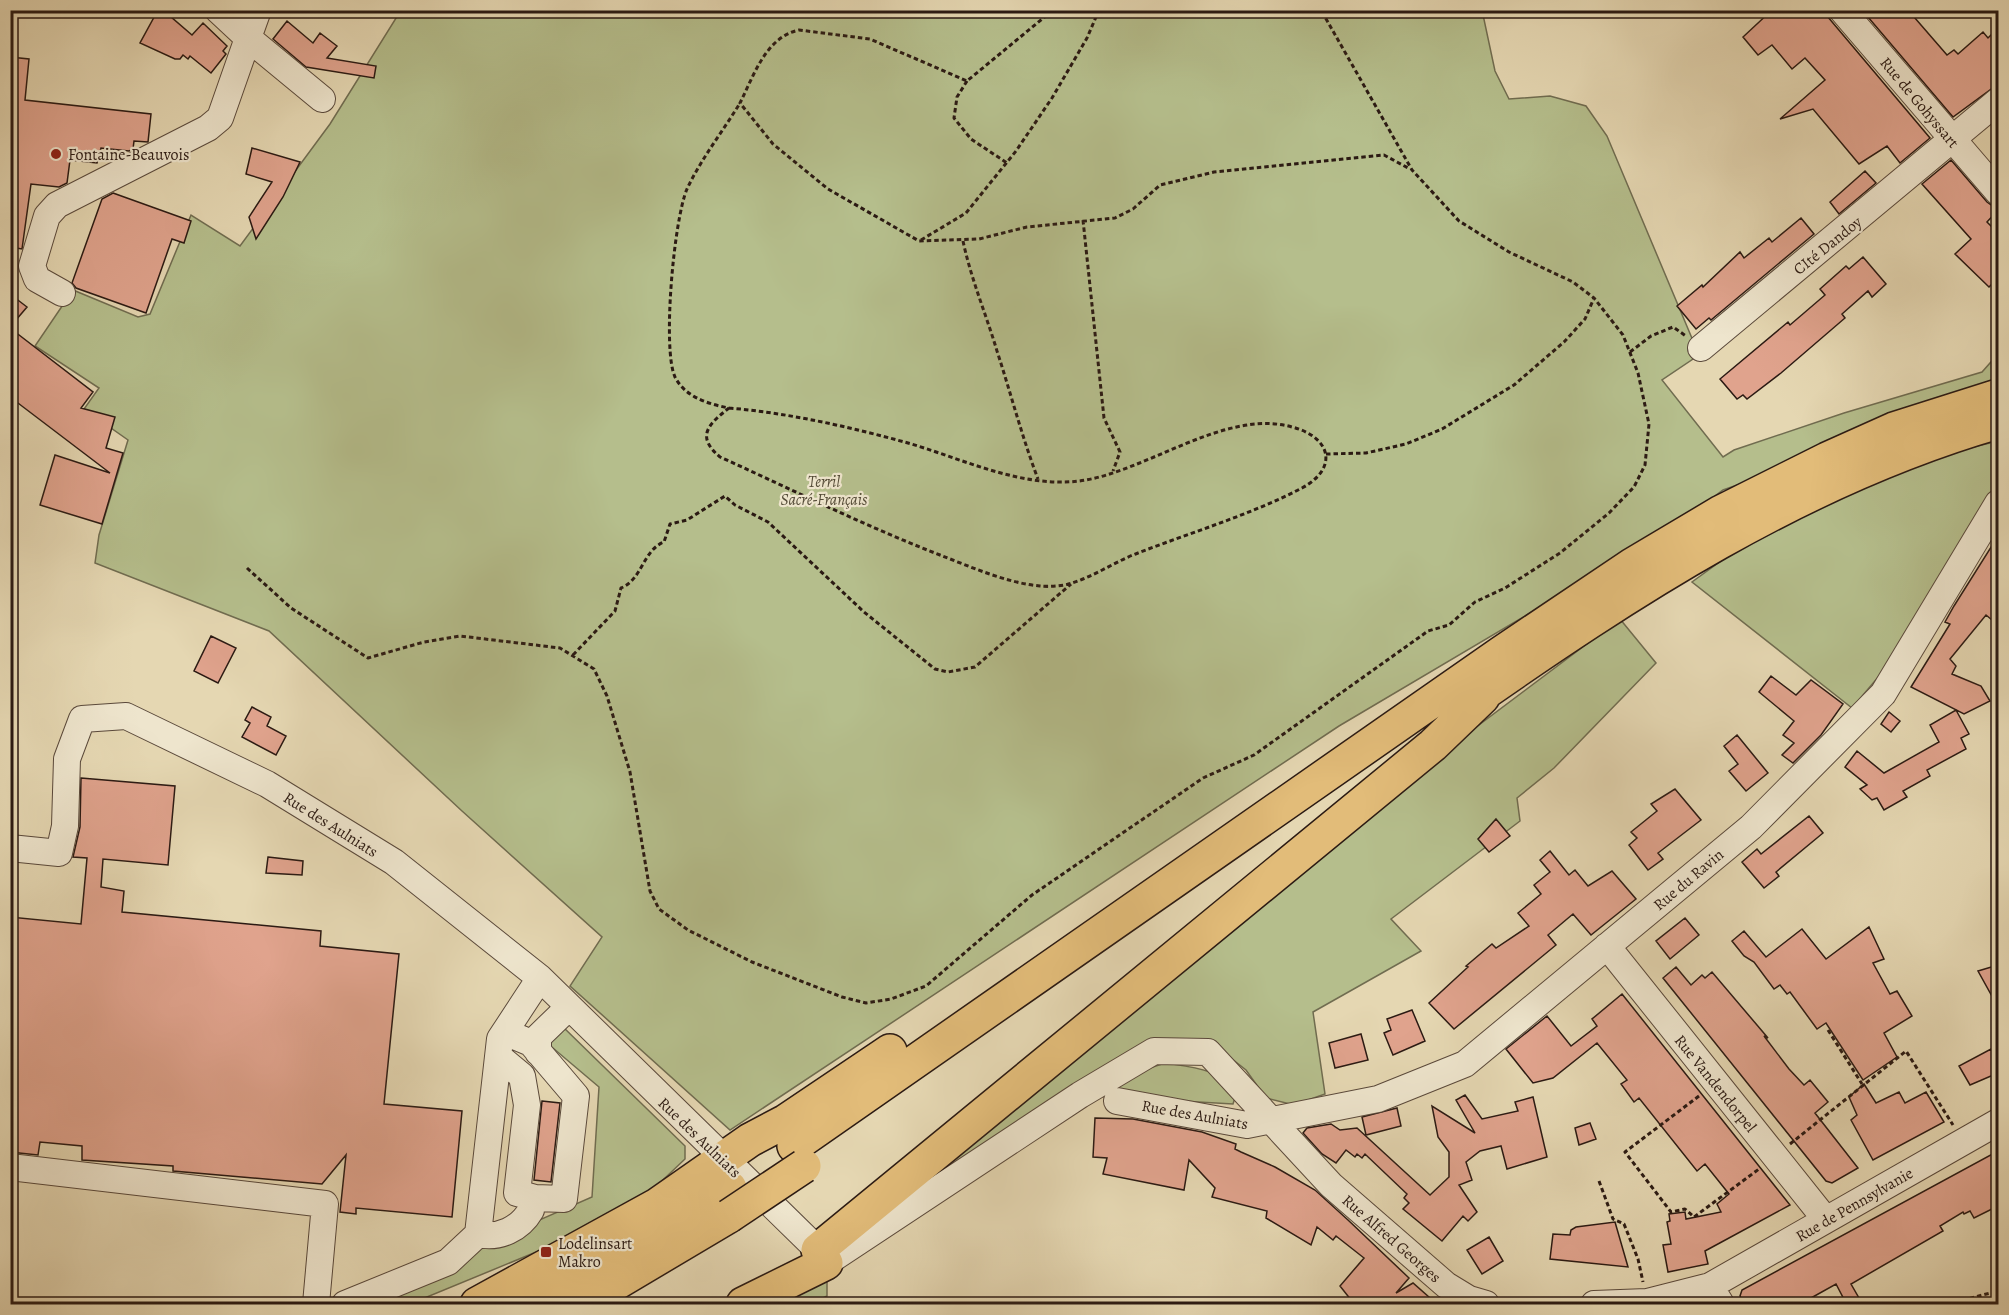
<svg xmlns="http://www.w3.org/2000/svg" width="2009" height="1315" viewBox="0 0 2009 1315" font-family="Alegreya,serif">
	<style>
		.green { fill: #b5be8c; stroke: #706c50; stroke-width: 1.5 }
		.building { fill: #e0a38d; stroke: #2b1a13; stroke-width: 1.5 }
		.lines { fill: none; stroke-linecap: round; stroke-linejoin: round }
		.minor-casing { stroke: #5a493b; stroke-width: 28 }
		.highway-casing { stroke: #2b1a13; stroke-width: 36 }
		.path { stroke: #2b1a13; stroke-width: 3; stroke-dasharray: 4.5 3; stroke-linecap: butt }
		.minor { stroke: #eee5cd; stroke-width: 26 }
		.highway { stroke: #e2bc79; stroke-width: 33 }
		.highway-bridge-casing { stroke: #2b1a13; stroke-width: 36; stroke-linecap: butt }
		.highway-bridge { stroke: #e2bc79; stroke-width: 33 }
		.poi-dot { fill: #8f2418; stroke: #eee5cd; stroke-width: 2 }
		.labels { text-anchor: middle; stroke-width: 4.5; stroke-linejoin: round; paint-order: stroke }
		.street-label { font-size: 16px; fill: #2b1a13; stroke: #eee5cd }
		.poi-label { font-size: 16px; fill: #2b1a13; stroke: #eee5cd; text-anchor: start }
		.park-label { font-size: 16px; font-style: italic; fill: #544b37; stroke: #eee5cd }
	</style>
	<rect width="100%" height="100%" fill="#e5d7b2"/>
	<filter id="stains"><feTurbulence type="fractalNoise" baseFrequency=".00333" numOctaves="4"/><feColorMatrix values="0 0 0 0 .2 0 0 0 0 .09 0 0 0 0 .02 0 0 0 .5 -.17"/></filter>
	<radialGradient id="worn" r=".72"><stop offset=".6" stop-color="#630" stop-opacity="0"/><stop offset="1" stop-color="#630" stop-opacity=".3"/></radialGradient>
	<path class="green" d="M1433 10 1434 14 1482 10 1495 71 1509 99 1550 96 1586 106 1607 136 1699 355 1662 380 1723 457 1734 450 1844 413 1982 372 1998 354V394L1723 490 1667 532 1339 726 730 1130 570 986 602 937 462 811 269 631 95 563 99 535 128 440 84 409 99 388 35 346 73 290 138 317 150 314 191 215 240 246 330 124 398 15 392 11Z
		M1998 441V504L1924 623 1852 708 1692 582 1761 532 1941 455Z
		M1620 619 1656 663 1554 768 1517 798 1520 821 1391 919 1421 951 1313 1012 1325 1094 1294 1105 1266 1098 1246 1070 1223 1052 1177 1041 900 1201 1343 827Z
		M561 1025 685 1146V1159L626 1215 410 1304H338L407 1278 592 1197 599 1087 547 1043Z
		M1165 1063C1190 1067 1222 1069 1237 1091L1233 1104 1112 1097 1119 1078Z
		M827 1279V1296L811 1304H778Z"/>
	<path class="building" d="M158 10H174L170 16 192 35 203 23 227 46 223 51 226 54 211 73 190 56 188 59 183 55 180 59H175L140 43Z
		M1772 10H1822L1930 138 1900 163 1887 146 1859 164 1813 109 1780 119 1825 80 1805 58 1792 69 1772 45 1758 55 1743 37Z
		M1862 10H1908L1947 55 1954 50 1958 54 1983 32 1988 38 1998 28V84L1953 117Z
		M287 21 313 43 320 33 337 46 327 58 376 66 374 78 306 67 273 39Z
		M10 57 29 59 25 100 151 114 148 142 134 141 133 149 129 151 101 148 97 163 70 160 67 183 59 187 31 184 22 249 10 247Z
		M252 148 300 162 283 197 256 239 249 217 272 182 246 174Z
		M1951 160 1987 202 1998 210 1987 222 1998 233V278L1989 287 1955 254 1971 239 1922 184Z
		M1865 171 1876 183 1839 214 1830 202Z
		M113 193 191 221 184 243 172 239 146 313 76 288 72 283 102 199Z
		M1801 218 1814 234 1711 320 1709 318 1696 329 1677 306 1702 285 1703 287 1740 252 1744 258 1769 238 1772 242Z
		M1863 257 1886 284 1872 297 1868 291 1842 314 1845 318 1781 373 1747 399 1743 395 1737 399 1720 379 1788 322 1790 325 1825 295 1820 289 1846 266 1849 269Z
		M10 294 27 307 10 327Z
		M10 328 93 392 81 408 115 417 106 448 123 453 102 524 40 505 55 455 110 473 10 397Z
		M1998 536V625L1986 615 1950 659 1956 666 1952 674 1981 686 1990 701 1964 714 1911 687 1950 624 1945 622 1954 606Z
		M211 636 236 648 218 683 194 671Z
		M1771 676 1796 695 1811 680 1843 704 1821 735 1793 763 1782 755 1794 743 1783 735 1794 721 1759 692Z
		M252 707 271 717 267 726 286 736 276 755 242 737 250 723 245 720Z
		M1956 710 1969 734 1961 738 1966 749 1927 770 1930 776 1903 791 1907 797 1884 810 1877 798 1872 800 1860 789 1867 785 1845 767 1857 751 1884 773 1939 742 1930 725Z
		M1889 712 1900 721 1891 732 1881 724Z
		M1737 735 1768 773 1746 791 1729 771 1738 764 1724 746Z
		M81 778 175 786 168 865 103 859 101 887 124 891 122 912 321 931 320 946 399 954 384 1104 462 1111 452 1217 356 1208V1214L340 1212 346 1155 322 1184 173 1171V1166L82 1160V1146L40 1142 38 1155 10 1152V917L81 924 87 858 73 857 80 827Z
		M1675 789 1701 820 1658 853 1663 859 1648 870 1629 845 1637 838 1631 832 1657 811 1651 804Z
		M1809 816 1823 833 1776 872 1779 876 1764 888 1742 862 1757 849 1761 854Z
		M1496 819 1510 836 1489 852 1478 839Z
		M1550 851 1569 875 1575 870 1588 886 1612 871 1636 899 1591 935 1573 914 1548 935 1556 945 1454 1029 1429 1003 1468 967 1466 966 1492 944 1496 948 1529 926 1518 913 1541 894 1534 885 1550 872 1540 860Z
		M268 857 303 861 302 875 266 873Z
		M1685 918 1699 935 1670 959 1656 941Z
		M1869 927 1884 959 1873 963 1890 994 1897 991 1912 1016 1884 1033 1897 1057 1863 1080 1826 1023 1817 1029 1790 992 1787 994 1780 985 1774 989 1754 962 1744 956 1732 941 1744 931 1766 957 1802 929 1826 959Z
		M1998 965V1007L1978 971Z
		M1676 967 1691 985 1702 975 1705 978 1712 972 1768 1038 1764 1036 1789 1069 1804 1085 1810 1080 1828 1102 1815 1113 1858 1168 1832 1183 1826 1181 1663 978Z
		M1622 994 1790 1205 1705 1251 1708 1264 1668 1272 1663 1245 1671 1244 1667 1222 1670 1221 1669 1214 1685 1212 1686 1219 1721 1212 1717 1204 1729 1194 1705 1164 1697 1171 1639 1098 1634 1102 1621 1084 1627 1080 1597 1043 1553 1078 1533 1083 1506 1049 1547 1016 1571 1046 1597 1026 1592 1019Z
		M1412 1010 1425 1041 1393 1055 1384 1033 1391 1030 1387 1019Z
		M1361 1034 1368 1060 1335 1068 1329 1043Z
		M1991 1049 1998 1061V1073L1970 1085 1959 1066Z
		M1864 1084 1876 1103 1899 1092 1905 1103 1926 1092 1944 1122 1873 1160 1851 1120 1857 1115 1849 1097Z
		M1465 1095 1482 1119 1518 1111 1515 1102 1533 1097 1547 1157 1507 1169 1501 1146 1480 1151 1466 1162 1472 1180 1459 1185 1477 1212 1468 1221 1463 1216 1442 1241 1403 1209 1409 1203 1404 1198 1407 1194 1365 1154 1362 1158 1357 1154 1355 1157 1346 1150 1336 1163 1322 1154 1303 1133 1307 1128 1331 1124 1340 1130 1357 1128 1430 1195 1449 1177V1152L1438 1137 1432 1106 1475 1133 1456 1100Z
		M542 1101 560 1103 551 1182 534 1180Z
		M1397 1108 1401 1126 1366 1135 1362 1117Z
		M1095 1118 1133 1119 1202 1132 1236 1144 1235 1149 1241 1152 1275 1167 1315 1190 1348 1220 1409 1278 1396 1293 1413 1283 1438 1305H1355L1340 1286 1364 1258 1336 1236 1333 1240 1317 1227 1311 1245 1266 1218 1267 1211 1212 1197 1215 1188 1189 1160 1184 1190 1103 1174 1107 1158 1093 1157Z
		M1590 1123 1596 1139 1579 1145 1575 1128Z
		M1998 1151V1206L1974 1218 1970 1211 1964 1214 1963 1212 1940 1226 1943 1231 1851 1284 1863 1305H1847L1836 1284 1811 1298 1813 1300 1805 1305H1745L1740 1296 1742 1290Z
		M1615 1222 1628 1267 1550 1259 1553 1234 1570 1235 1571 1230 1576 1227Z
		M1489 1237 1503 1261 1482 1274 1467 1250Z"/>
	<g class="lines">
		<defs>
			<path id="minor" d="M218 10 248 38 258 10
				M1842 10 1998 192
				M62 293 37 279 32 266 47 216 57 205 208 128 220 118 248 38 322 99
				M1701 348 1998 101
				M10 848 59 853 65 826 67 759 82 719 126 716 267 784 394 862 540 978 818 1250 826 1263 1080 1095 1154 1051 1208 1052 1331 1185 1446 1285 1469 1299 1486 1304
				M1607 946 1826 1220
				M538 1052V1037L568 1008
				M499 1057 522 1076 527 1105 517 1193 535 1198 564 1199 576 1096 531 1043 505 1032
				M1117 1101 1247 1125 1378 1099 1465 1064 1751 827 1883 694 1998 503
				M10 1167 325 1204 316 1304
				M478 1234C499 1239 520 1229 531 1210
				M1710 1286 1721 1304
				M345 1304 448 1262 478 1234 500 1039 540 978
				M1594 1304 1647 1302 1710 1286 1998 1122"/>
			<path id="highway" d="M1463 708C1630 591 1801 479 1998 422
				M794 1146 1501 653 1632 565 1721 512 1827 459 1894 429 1998 396
				M818 1250 1433 745 1483 697
				M477 1304 657 1205 750 1140 786 1121 890 1051
				M533 1304 730 1188
				M581 1304 729 1216
				M743 1304 826 1263"/>
		</defs>
		<use href="#minor" class="minor-casing"/>
		<use href="#highway" class="highway-casing"/>
		<path class="path" d="M1053 10 967 81 870 39 799 30C766 37 754 75 740 103L773 144 828 189 919 241 979 239 1027 227 1115 218 1133 209 1160 185 1214 172 1384 155 1410 169
			M967 81 957 97 954 118 971 139 1007 163
			M1083 220 1104 418 1120 452 1113 471
			M921 240 966 213 1016 151 1052 98 1087 38 1099 10
			M963 241C971 279 986 314 997 351 1011 394 1022 437 1038 479
			M1630 352 1651 336 1673 327 1686 336
			M729 408C789 413 850 427 908 443 963 459 1021 488 1079 481 1145 473 1225 408 1292 427 1331 437 1339 468 1302 488 1250 515 1192 532 1138 553 1116 561 1095 576 1072 583 1064 586 1049 587 1040 586 1007 583 971 567 940 555 865 526 793 490 720 457 695 436 709 424 729 408 708 404 685 397 675 377 662 349 674 219 687 189 701 159 723 131 740 103
			M1326 454 1366 453 1406 444 1442 429 1514 385 1564 342 1585 319 1594 298
			M247 568 291 608 368 658 424 642 460 636 560 648 594 669 607 696 630 772 650 891 659 909 688 930 752 962 842 997 866 1003 891 999 926 986 1032 895 1203 778 1254 755 1428 631 1449 625 1475 602 1505 588 1560 553 1609 513 1634 487 1645 465 1649 424 1638 373 1623 335 1594 298 1573 282 1509 252 1459 221 1412 170 1321 10
			M573 655 615 611 621 588C642 580 643 550 664 542L670 524 687 520 725 496 735 505 768 522 864 612 935 669 948 672 975 667 1071 584
			M1828 1030 1862 1084
			M1699 1096 1625 1152 1671 1212 1685 1209 1694 1217 1759 1169
			M1790 1144 1906 1051 1953 1125
			M1599 1181 1613 1219 1624 1224 1638 1259 1643 1282
			M1948 1304 1998 1291"/>
		<use href="#minor" class="minor"/>
		<use href="#highway" class="highway"/>
		<defs>
			<path id="highway-bridge" d="M729 1216 804 1166"/>
		</defs>
		<use href="#highway-bridge" class="highway-bridge-casing"/>
		<use href="#highway-bridge" class="highway-bridge"/>
	</g>
	<g class="poi-dot">
		<circle cx="56" cy="154" r="6"/>
		<rect x="540" y="1246" width="12" height="12" rx="3"/>
	</g>
	<g class="labels">
		<g class="street-label">
			<text transform="translate(1920 102) rotate(50)" y="6">Rue de Gohyssart</text>
			<text transform="translate(1827 245) rotate(-39)" y="6">CIté Dandoy</text>
			<text transform="translate(331 824) rotate(32)" y="6">Rue des Aulniats</text>
			<text transform="translate(1688 879) rotate(-40)" y="6">Rue du Ravin</text>
			<text transform="translate(1716 1083) rotate(51)" y="6">Rue Vandendorpel</text>
			<text transform="translate(1195 1114) rotate(10)" y="6">Rue des Aulniats</text>
			<text transform="translate(700 1137) rotate(44)" y="6">Rue des Aulniats</text>
			<text transform="translate(1854 1204) rotate(-30)" y="6">Rue de Pennsylvanie</text>
			<text transform="translate(1392 1238) rotate(41)" y="6">Rue Alfred Georges</text>
		</g>
		<g class="poi-label">
			<text x="68" y="160">Fontaine-Beauvois</text>
			<text x="558" y="1249">Lodelinsart<tspan x="558" dy="18">Makro</tspan></text>
		</g>
		<g class="park-label">
			<text x="824" y="487">Terril<tspan x="824" dy="18">Sacré-Français</tspan></text>
		</g>
	</g>
	<rect width="2009" height="1315" fill="none" stroke="#e5d7b2" stroke-width="36"/>
	<rect x="12" y="12" width="1985" height="1291" fill="none" stroke="#2b1a13" stroke-width="3"/>
	<rect x="18" y="18" width="1973" height="1279" fill="none" stroke="#2b1a13" stroke-width="1.5"/>
	<rect width="100%" height="100%" filter="url(#stains)"/>
	<rect width="100%" height="100%" fill="url(#worn)"/>
</svg>
